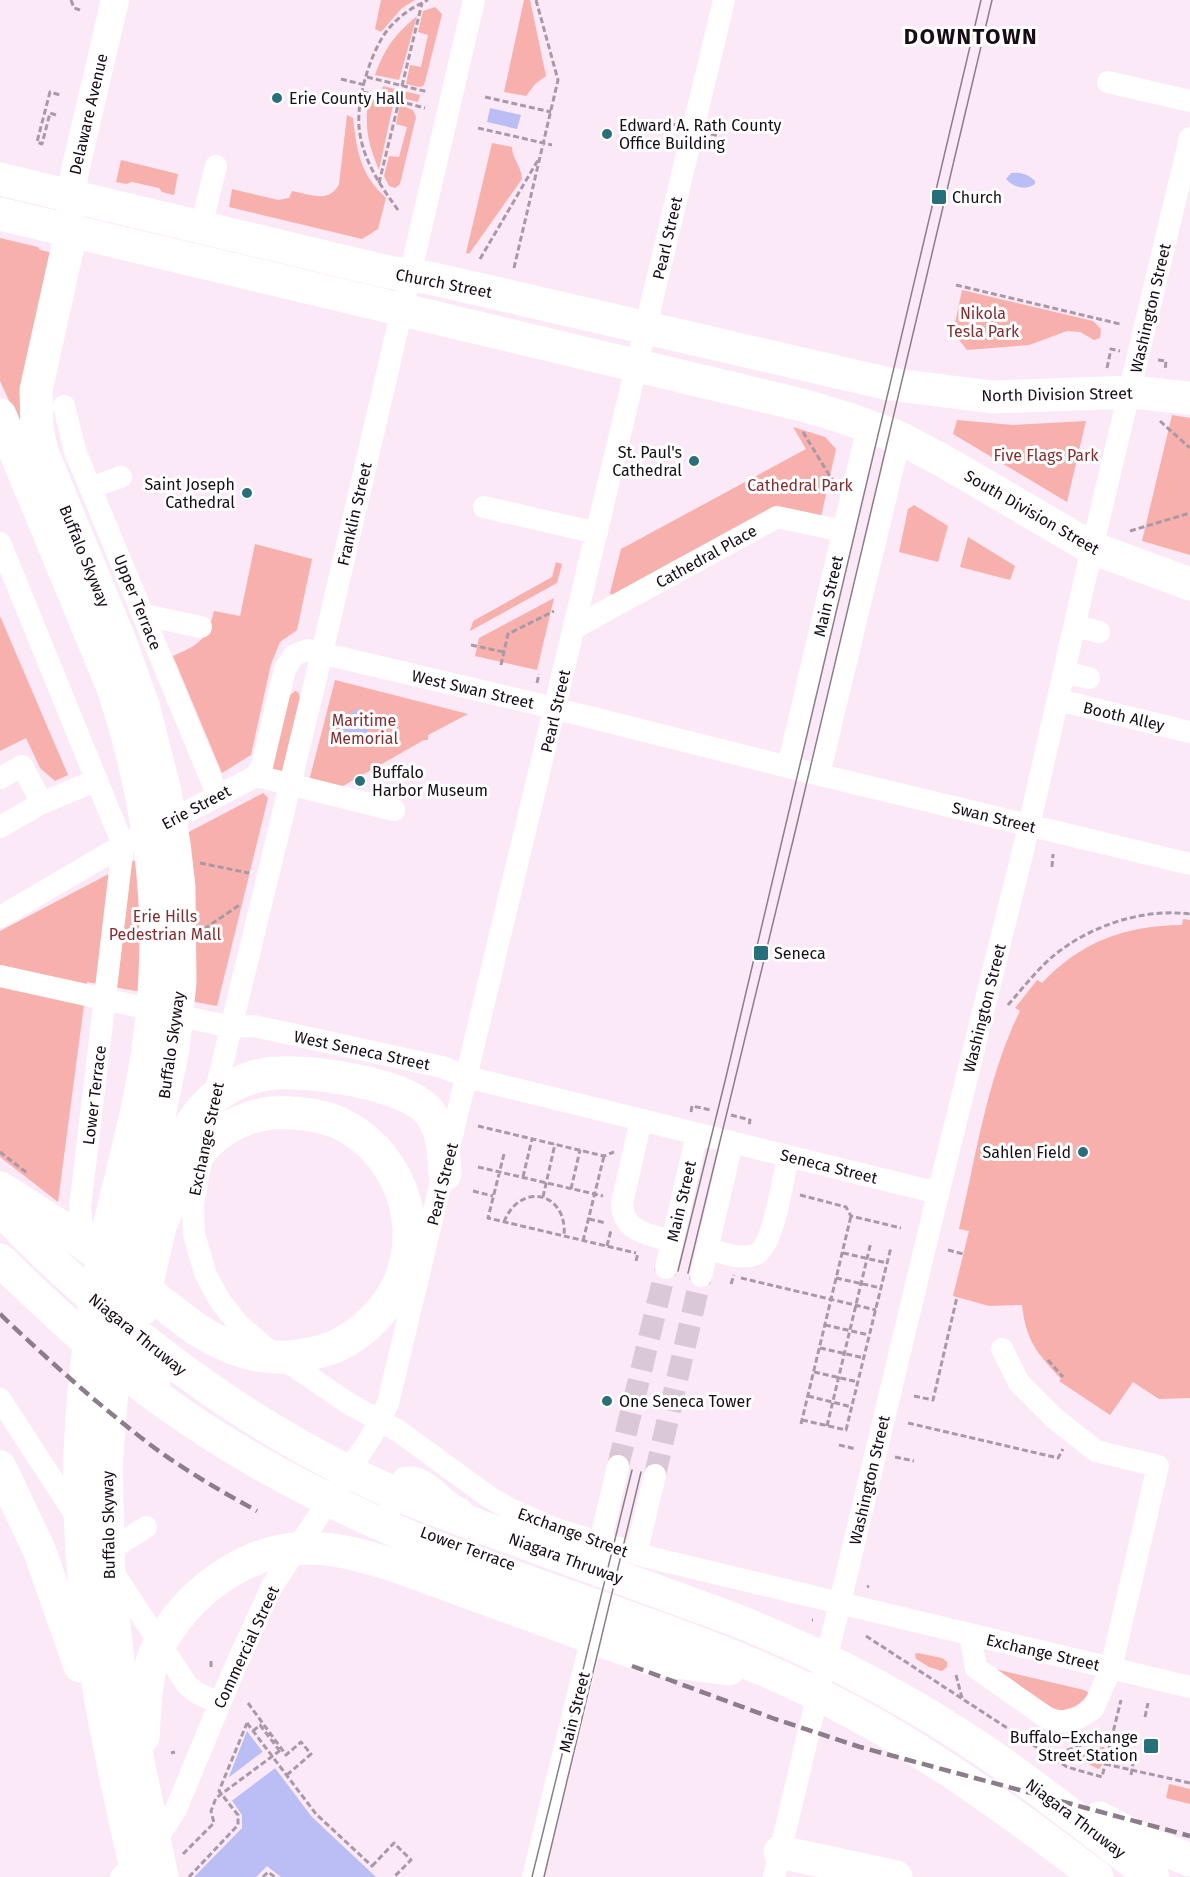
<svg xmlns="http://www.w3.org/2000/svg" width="1190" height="1877" viewBox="0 0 1190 1877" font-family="'Fira Sans',sans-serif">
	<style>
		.green { fill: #f8b0ac }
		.water { fill: #babef5 }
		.pier { fill: #fce9f8 }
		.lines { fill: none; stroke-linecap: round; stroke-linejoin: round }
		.minor-tunnel { stroke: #dac8d6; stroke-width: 22; stroke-dasharray: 22 11; stroke-linecap: butt }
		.path { stroke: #a999a6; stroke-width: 3; stroke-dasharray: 6 3; stroke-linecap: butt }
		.minor { stroke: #fff; stroke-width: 22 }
		.major { stroke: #fff; stroke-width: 28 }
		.highway { stroke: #fff; stroke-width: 33 }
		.tram { stroke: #8b7d89; stroke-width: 1.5 }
		.rail { stroke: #8b7d89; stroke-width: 4.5; stroke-dasharray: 12 6; stroke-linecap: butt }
		.poi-dot { fill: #277079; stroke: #fff; stroke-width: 2 }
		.labels { text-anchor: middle; stroke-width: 6; stroke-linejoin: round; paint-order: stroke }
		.poi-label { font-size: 16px; fill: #170d16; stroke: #fff; text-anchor: start }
		.street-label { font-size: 16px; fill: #170d16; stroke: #fff }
		.park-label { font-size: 16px; fill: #872b2d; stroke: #fff }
		.district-label { font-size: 22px; font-weight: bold; letter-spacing: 1.5px; fill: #170d16; stroke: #fff }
	</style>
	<rect width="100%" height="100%" fill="#fce9f8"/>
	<path class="green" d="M381 0H415L402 8 381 32 375 29Z
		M524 0H530L546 76 535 84 526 96 504 92Z
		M435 7 442 14 425 82 423 86 419 87 406 84 410 65 421 67 428 35 418 32 423 11Z
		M417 16 399 80 375 75C385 48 394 35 417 16Z
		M383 86 420 95 418 102 381 93Z
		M368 98 393 105 379 170C367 141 365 129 368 98Z
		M400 105 413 110 416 117 400 184 395 188 389 186 384 176 389 156 399 157 407 127 396 124Z
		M347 115 353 118C357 152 360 174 386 198L378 229 362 239 229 207 232 189 278 200 289 198 292 191C309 194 330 204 339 184Z
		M492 143 512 147C512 159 522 167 522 179L469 254 466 253Z
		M121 160 178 174 174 195 162 192 159 188 132 182 126 184 116 182Z
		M0 238 38 247 40 250 49 252 51 258 20 425 0 381Z
		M962 290 1093 321 1101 329 1100 338 1094 340 1080 332 1067 331 1029 345 967 350 953 332Z
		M1172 415 1190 418V555L1142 541Z
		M957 420 1013 425 1086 421 1067 502 953 434Z
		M793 427 825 437 836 449 821 517 777 508 614 597 610 593 621 549 806 449Z
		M914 505 948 526 938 562 899 552 908 509Z
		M968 537 1015 566 1010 580 960 567Z
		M255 544 312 559 297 630 280 642 271 664 251 755 222 773 173 656C201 644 207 639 214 611L240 616Z
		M556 562 562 564 557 583 470 631 473 621 552 577Z
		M554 598 537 670 475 656 479 638Z
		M0 616 68 775 55 781 40 768 26 738 0 751Z
		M335 680 468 714 428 735V740H424L334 791 308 785Z
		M295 691 298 692 300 698 282 772 274 770 272 768 289 696Z
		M263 793 268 798 217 1006 87 982 58 1202 0 1157V931Z
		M1183 919 1190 920V1398L1159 1399 1133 1382 1110 1415 1059 1381 1061 1379C1037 1353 1026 1341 1022 1305L989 1306 953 1296 969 1231 959 1229C976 1157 987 1077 1020 1011L1015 1008 1037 980 1042 983C1082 941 1124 926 1182 925Z
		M918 1653 942 1658 947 1662V1667L942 1671 929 1667 916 1659 915 1654Z
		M995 1669 1084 1690 1089 1693C1079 1706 1073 1709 1057 1711Z
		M1100 1747H1104C1106 1754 1104 1764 1099 1769L1082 1761 1081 1757 1083 1753Z
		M1169 1784 1190 1789V1804L1166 1798Z"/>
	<path class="water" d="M490 108 521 115 517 129 487 122Z
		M1011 173C1021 172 1028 174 1035 181V184C1025 191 1013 187 1006 179Z
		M358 708 369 727 365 740 341 731 346 716Z
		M247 1731 312 1817 376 1877H281L267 1866 256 1877H194L242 1828V1815L224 1789Z"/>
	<path class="pier" d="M265 1750 278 1766 229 1803 221 1790 224 1781Z"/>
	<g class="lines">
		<path class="minor-tunnel" d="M618 1466 666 1268
			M655 1475 701 1276"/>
		<path class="path" d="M71 0 74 8 80 10
			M367 77 428 92
			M341 79 365 85
			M402 86 422 3
			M363 92 425 108
			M485 97 551 112
			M56 115 50 113 42 144 37 142 50 92 60 95
			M663 122 676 125
			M478 128 552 145
			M711 134 720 136
			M379 183 399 101
			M398 210C380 185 362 159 359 127 357 99 368 62 382 38 392 21 410 8 428 0
			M480 259 538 160
			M514 268 558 80 536 0
			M956 285 1120 324
			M1158 360 1166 361 1165 371
			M1107 368 1111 349 1120 351
			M1160 421 1190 448
			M803 432 834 483
			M1130 531 1190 513
			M471 645 504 652
			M501 665 508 634 554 611
			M537 683 539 674
			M200 863 249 873
			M1052 867 1053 854
			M204 929 241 904
			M1008 1005C1022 989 1036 971 1052 957 1089 926 1142 908 1190 914
			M691 1112 692 1106 711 1110
			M731 1115 750 1120 749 1126
			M478 1126 604 1156 614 1152
			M0 1152 27 1173
			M504 1154 488 1218 636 1253
			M478 1167 603 1196
			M523 1177 532 1139
			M571 1189 580 1150
			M473 1191 493 1196
			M800 1195 846 1207 851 1216 901 1228
			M543 1197 555 1144
			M589 1219 606 1223
			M504 1222C520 1181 568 1192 564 1236
			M583 1241 604 1156
			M607 1246 611 1230
			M948 1250 963 1254
			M843 1253 887 1263
			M636 1261 638 1253
			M741 1278 876 1310
			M836 1278 881 1288
			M731 1284 734 1275
			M825 1325 869 1335
			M820 1348 864 1358
			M1048 1360 1063 1377
			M814 1372 858 1382
			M808 1396 852 1407
			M914 1396 933 1400 957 1297
			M802 1420 846 1430 891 1247
			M908 1423 1058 1458 1063 1449
			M801 1424 851 1216
			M827 1426 871 1242
			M839 1445 856 1449
			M895 1457 914 1461
			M867 1587 869 1586
			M812 1620H813
			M866 1636 1067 1767 1102 1777 1121 1700
			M211 1661V1670
			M956 1675 962 1698
			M248 1703 286 1755 301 1742 311 1754 287 1775
			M1145 1717 1148 1703
			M247 1723 316 1814 373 1867
			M253 1731 260 1725 279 1750
			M171 1753 175 1752
			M1050 1756 1112 1735
			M1105 1764 1190 1783
			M1131 1775 1133 1764
			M183 1854 214 1823 211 1811 216 1798 282 1749
			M372 1866 394 1843 411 1860 394 1877
			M189 1877 238 1825V1815L219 1791 247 1723
			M263 1877 268 1872 275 1877"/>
		<path class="minor" d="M1108 82 1190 101
			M201 227 216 166
			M64 406 75 451 218 796
			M90 488 121 477
			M484 507 597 533
			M0 543 123 845 80 1208 84 1250
			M144 615 201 627
			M1075 626 1099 632
			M574 628 777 517 843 531
			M1064 672 1089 678
			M1058 700 1190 732
			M788 767 868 426
			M819 774 900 438
			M256 776 394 810
			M0 778 22 766 42 803 97 780
			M0 827 42 803
			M0 917 123 845 256 776 262 766 285 669 294 655 308 650 533 703 808 772 1190 864
			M0 976 231 1027 254 1026 442 1067 467 1077 938 1193
			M213 1102 322 653 474 0
			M641 1120 622 1203C622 1232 649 1235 672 1241
			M201 1161 193 1204 194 1234 205 1273 220 1301 238 1324 265 1347 351 1405 397 1430 489 1497 510 1509 556 1529 648 1557 1190 1687
			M707 1249C721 1252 740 1260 754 1255 774 1249 783 1177 788 1156
			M666 1268 697 1134
			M701 1276 732 1143
			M114 1331 136 1359 159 1383
			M0 1399 80 1522
			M387 1517 404 1478C427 1473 442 1502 462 1510
			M600 1543 618 1466
			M636 1554 655 1475
			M102 1555 146 1527
			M111 1569 187 1685 197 1693 219 1703
			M970 1635 976 1668 1047 1718 1061 1722 1078 1718 1093 1709 1111 1668 1158 1466 1096 1451 1054 1418 1019 1383 1002 1349
			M121 1877 153 1845 176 1809 233 1672 272 1586 371 1437 388 1403 724 0
			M533 1877 595 1625
			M774 1877 934 1210 1029 826 1092 548 1190 138"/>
		<path class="major" d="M70 218 74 175 115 0"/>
		<path class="highway" d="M0 179 388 272 430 278 889 384 992 397 1131 392 1190 398
			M0 214 802 405 846 418 900 438 945 462 1092 548 1190 584
			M69 229 67 250 36 390 37 430 42 452 120 641 143 705 165 792 174 844 179 887 180 983 173 1049 122 1292 115 1350 106 1467 109 1579 119 1670 162 1877
			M0 415 113 688C151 803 165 913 150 1034 142 1102 122 1169 107 1236 94 1295 87 1355 82 1416 70 1572 103 1725 138 1877
			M0 1188 66 1230 196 1329C242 1358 282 1366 334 1347 355 1338 372 1323 386 1305 432 1243 406 1153 337 1122 323 1116 307 1114 292 1113 263 1110 231 1121 209 1142 187 1164 175 1195 161 1223
			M0 1209C100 1313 212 1402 341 1468 397 1497 457 1518 517 1540 589 1566 661 1592 733 1619 821 1654 906 1698 984 1751 1042 1790 1096 1835 1153 1877
			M0 1260C38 1297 77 1334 118 1367 197 1431 288 1483 380 1524 528 1590 687 1628 831 1701 926 1749 1012 1813 1097 1877
			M141 1310C147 1282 154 1254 160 1226 169 1183 174 1138 206 1105 221 1089 245 1078 266 1074 302 1068 408 1083 430 1113 443 1131 444 1153 445 1174
			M0 1467 40 1552 80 1666
			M143 1737C145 1708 145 1678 156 1651 159 1643 165 1635 170 1628 201 1582 256 1547 312 1548 340 1549 367 1557 393 1565L652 1659 729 1669
			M1099 1818 1152 1845 1190 1860
			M780 1852 896 1877"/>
		<path class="tram" d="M678 1271 726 1077 981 0
			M688 1273 796 828 992 0
			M532 1877 632 1470
			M544 1877 641 1472"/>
		<path class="rail" d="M0 1314C43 1355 87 1395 134 1432 172 1463 215 1488 257 1511
			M632 1666 775 1719 860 1747 1190 1836"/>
	</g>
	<g class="poi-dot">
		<circle cx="277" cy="98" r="6"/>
		<circle cx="607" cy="134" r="6"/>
		<rect x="931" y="189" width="16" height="16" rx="3"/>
		<circle cx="694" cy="461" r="6"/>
		<circle cx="247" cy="493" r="6"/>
		<circle cx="360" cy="781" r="6"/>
		<rect x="753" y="945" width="16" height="16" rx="3"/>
		<circle cx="1083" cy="1152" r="6"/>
		<circle cx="607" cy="1401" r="6"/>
		<rect x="1143" y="1738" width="16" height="16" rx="3"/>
	</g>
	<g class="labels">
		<g class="poi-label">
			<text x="289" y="104">Erie County Hall</text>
			<text x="619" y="131">Edward A. Rath County<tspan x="619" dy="18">Office Building</tspan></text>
			<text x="952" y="203">Church</text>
			<text x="682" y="458" text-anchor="end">St. Paul's<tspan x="682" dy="18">Cathedral</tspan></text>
			<text x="235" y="490" text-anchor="end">Saint Joseph<tspan x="235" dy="18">Cathedral</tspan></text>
			<text x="372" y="778">Buffalo<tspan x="372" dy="18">Harbor Museum</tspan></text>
			<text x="774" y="959">Seneca</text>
			<text x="1071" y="1158" text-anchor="end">Sahlen Field</text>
			<text x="619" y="1407">One Seneca Tower</text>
			<text x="1138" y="1743" text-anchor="end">Buffalo–Exchange<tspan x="1138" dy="18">Street Station</tspan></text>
		</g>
		<g class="street-label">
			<text transform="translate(88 114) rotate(-77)" y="6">Delaware Avenue</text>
			<text transform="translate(667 238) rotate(-77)" y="6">Pearl Street</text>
			<text transform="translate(444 283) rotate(11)" y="6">Church Street</text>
			<text transform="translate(1150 308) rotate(-77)" y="6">Washington Street</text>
			<text transform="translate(1057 394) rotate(-1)" y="6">North Division Street</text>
			<text transform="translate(1032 512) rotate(30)" y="6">South Division Street</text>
			<text transform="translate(354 514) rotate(-77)" y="6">Franklin Street</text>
			<text transform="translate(85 556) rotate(68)" y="6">Buffalo Skyway</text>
			<text transform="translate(706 556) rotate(-29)" y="6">Cathedral Place</text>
			<text transform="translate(828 596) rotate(-77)" y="6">Main Street</text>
			<text transform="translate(138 602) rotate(68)" y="6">Upper Terrace</text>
			<text transform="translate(473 689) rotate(13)" y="6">West Swan Street</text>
			<text transform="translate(555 711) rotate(-77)" y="6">Pearl Street</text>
			<text transform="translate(1124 716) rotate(13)" y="6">Booth Alley</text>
			<text transform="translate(196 807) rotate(-28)" y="6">Erie Street</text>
			<text transform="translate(994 817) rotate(14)" y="6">Swan Street</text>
			<text transform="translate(984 1008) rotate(-76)" y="6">Washington Street</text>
			<text transform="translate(171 1045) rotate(-82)" y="6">Buffalo Skyway</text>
			<text transform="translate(362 1050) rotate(12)" y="6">West Seneca Street</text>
			<text transform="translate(94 1095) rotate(-83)" y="6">Lower Terrace</text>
			<text transform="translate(206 1139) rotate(-78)" y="6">Exchange Street</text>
			<text transform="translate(829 1166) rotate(14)" y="6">Seneca Street</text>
			<text transform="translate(442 1184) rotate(-76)" y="6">Pearl Street</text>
			<text transform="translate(681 1201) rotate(-77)" y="6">Main Street</text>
			<text transform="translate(138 1334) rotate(39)" y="6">Niagara Thruway</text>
			<text transform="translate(869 1480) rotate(-77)" y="6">Washington Street</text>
			<text transform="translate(108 1525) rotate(-91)" y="6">Buffalo Skyway</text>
			<text transform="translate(573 1532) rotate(20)" y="6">Exchange Street</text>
			<text transform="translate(468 1548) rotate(20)" y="6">Lower Terrace</text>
			<text transform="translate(566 1558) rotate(20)" y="6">Niagara Thruway</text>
			<text transform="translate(246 1647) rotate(-65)" y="6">Commercial Street</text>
			<text transform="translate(1043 1652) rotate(13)" y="6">Exchange Street</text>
			<text transform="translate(574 1712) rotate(-76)" y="6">Main Street</text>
			<text transform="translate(1076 1818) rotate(37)" y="6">Niagara Thruway</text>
		</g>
		<g class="park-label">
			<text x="983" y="319">Nikola<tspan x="983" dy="18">Tesla Park</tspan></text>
			<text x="1046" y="461">Five Flags Park</text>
			<text x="800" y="491">Cathedral Park</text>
			<text x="364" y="726">Maritime<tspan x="364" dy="18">Memorial</tspan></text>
			<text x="165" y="922">Erie Hills<tspan x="165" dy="18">Pedestrian Mall</tspan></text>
		</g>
		<g class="district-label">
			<text x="971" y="44">DOWNTOWN</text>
		</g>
	</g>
</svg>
